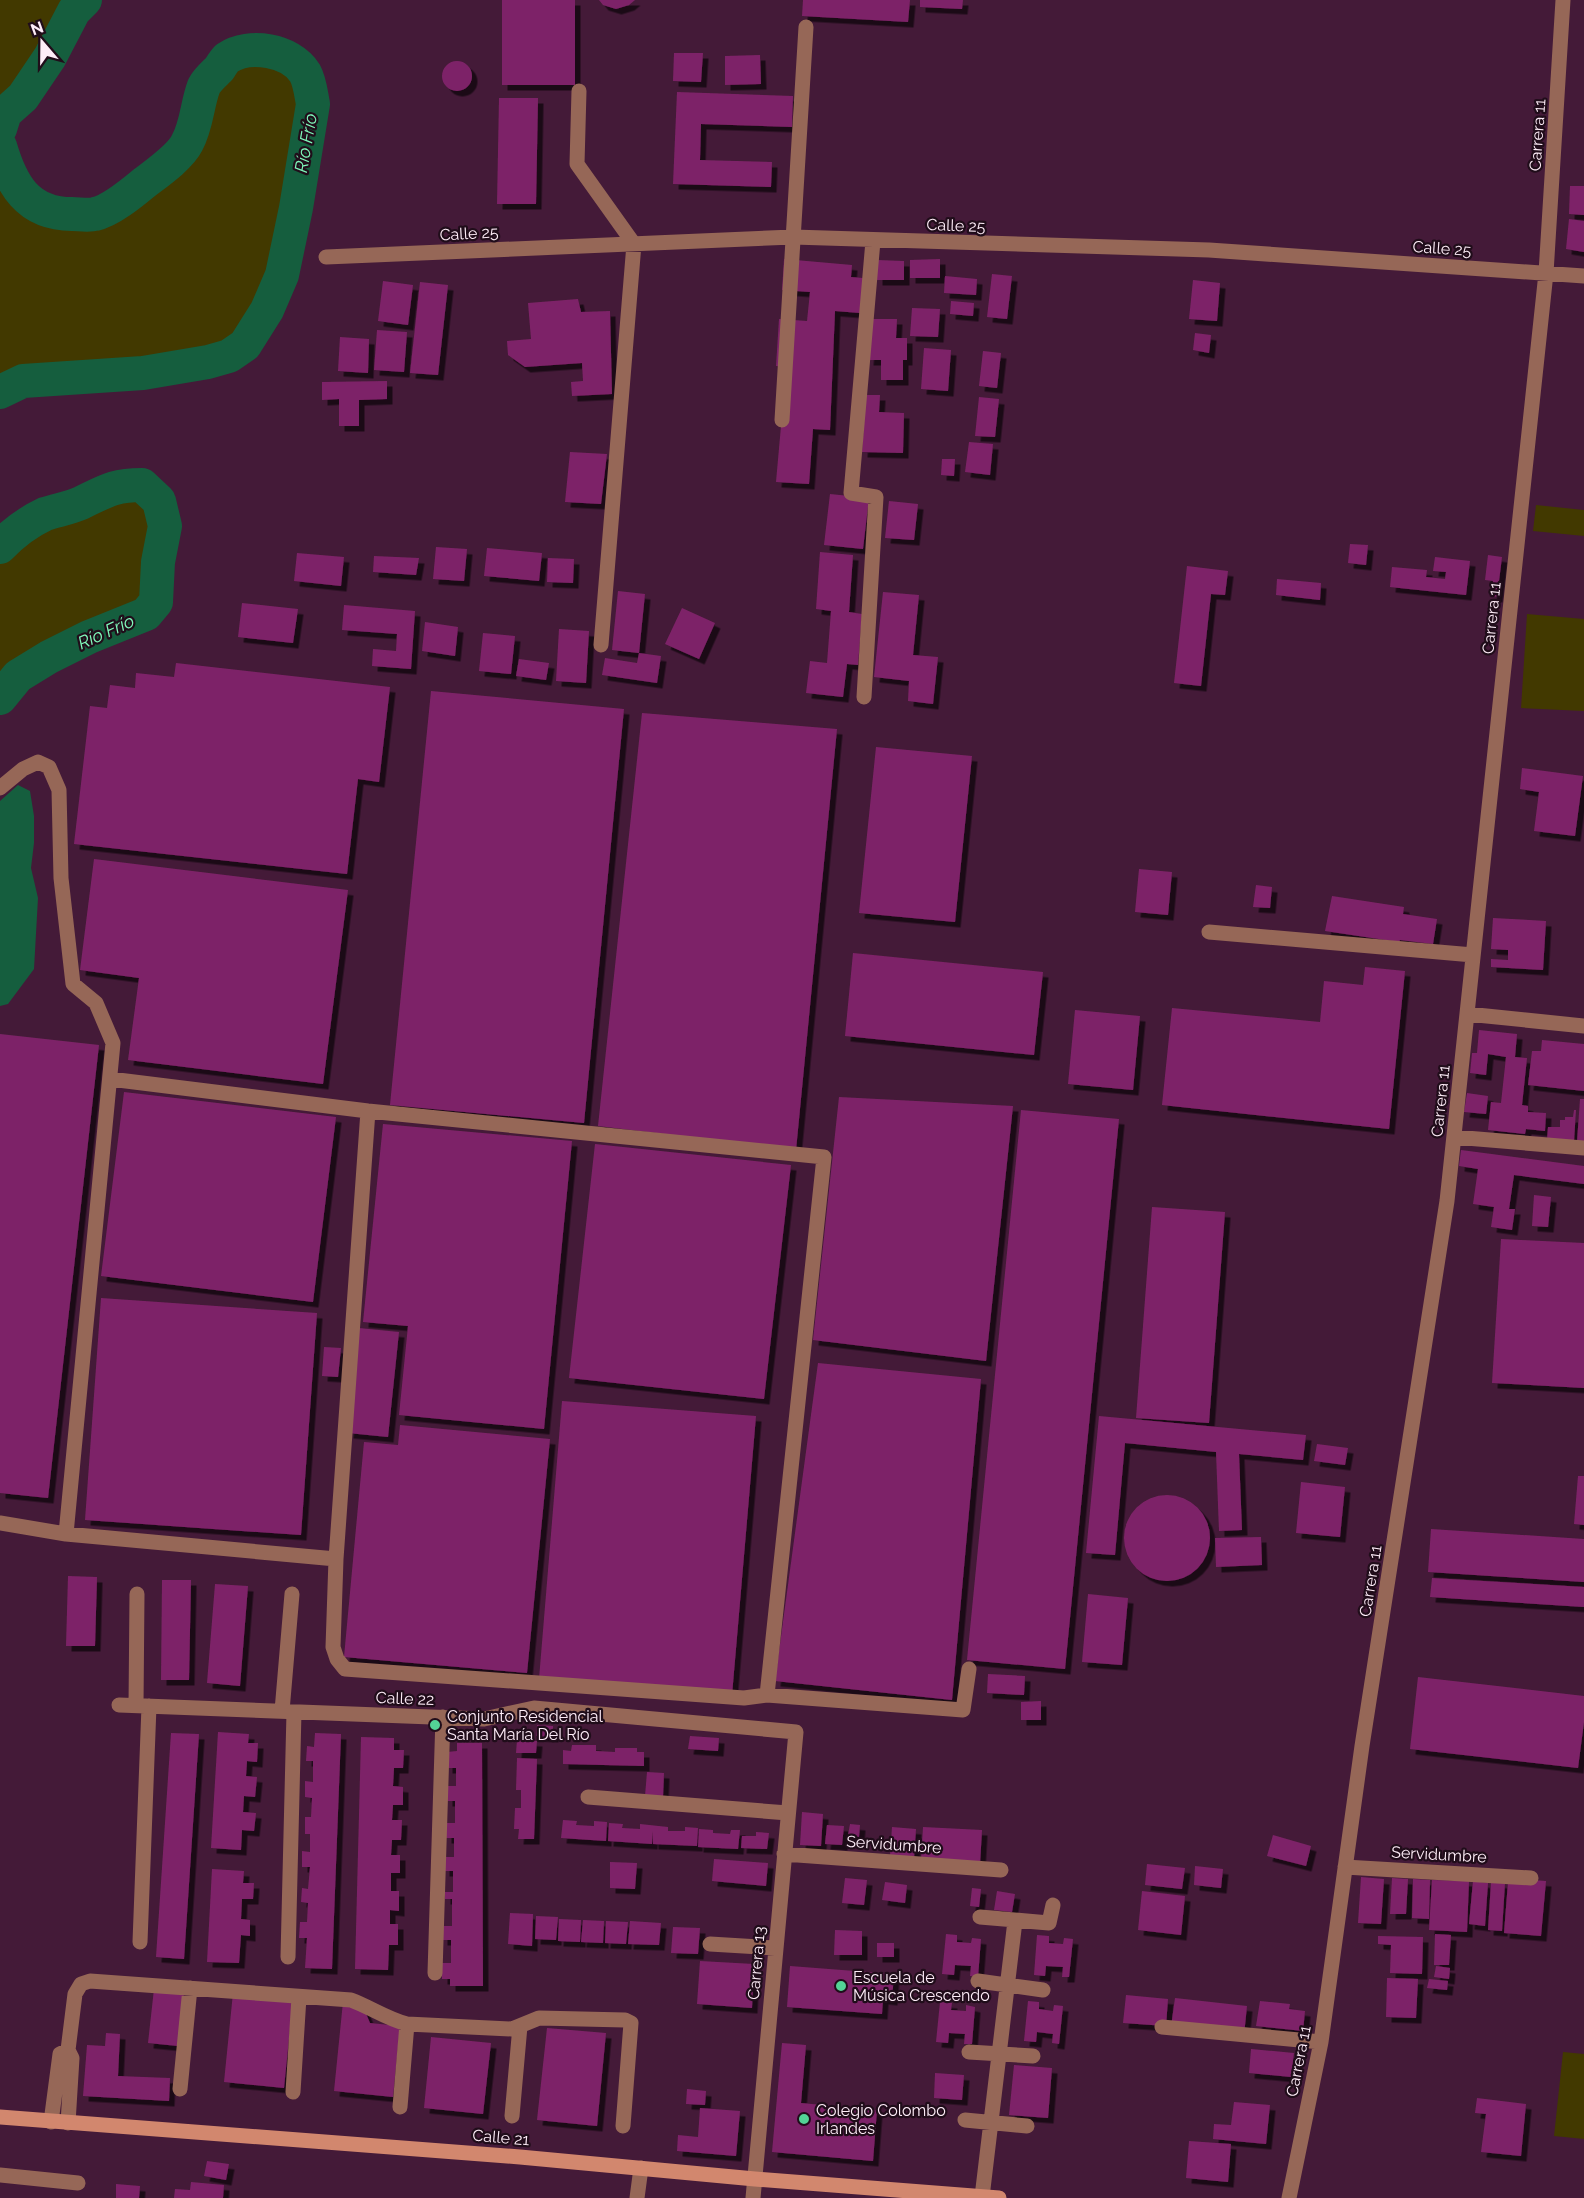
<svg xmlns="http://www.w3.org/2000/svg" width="1584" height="2198" viewBox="0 0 1584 2198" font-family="Raleway,sans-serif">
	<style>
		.green { fill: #423900 }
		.water { fill: #155e3e }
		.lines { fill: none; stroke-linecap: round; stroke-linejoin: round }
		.river { stroke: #155e3e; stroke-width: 34 }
		.building { fill: #7d2367; filter: url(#shadow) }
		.street { stroke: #966757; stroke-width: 15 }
		.secondary { stroke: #d2876e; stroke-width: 15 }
		.poi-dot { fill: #53d396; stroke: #200d1a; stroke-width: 2 }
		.labels { text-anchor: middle; stroke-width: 4.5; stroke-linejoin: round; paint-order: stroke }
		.street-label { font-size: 16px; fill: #feedf8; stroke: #200d1a }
		.poi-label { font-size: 16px; fill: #feedf8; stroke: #200d1a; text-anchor: start }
		.water-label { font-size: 18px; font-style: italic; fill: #81fabc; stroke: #200d1a }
	</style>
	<defs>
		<filter id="shadow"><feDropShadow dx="5.5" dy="5.5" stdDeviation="0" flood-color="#0009"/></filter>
	</defs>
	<rect width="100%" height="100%" fill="#441a38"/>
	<path class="green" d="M0 0H85L74 11 50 57 23 97 5 113 0 129Z
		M257 50C294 52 307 68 313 104L296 208 282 275 267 310 245 345 229 356 208 362 143 373 23 381 0 392V146C12 186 27 214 73 214 80 214 89 216 96 214 112 210 132 192 146 182 159 171 176 159 186 145 197 128 196 99 206 84 218 64 234 53 257 50Z
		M122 485H142L159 501 165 526 158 562 156 602 146 614 89 637 49 657 18 676 0 698V547L15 532 45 515 79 503 101 492Z
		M1536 505 1584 510V536L1533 531Z
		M1527 614 1584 619V711L1521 708Z
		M1563 2052 1584 2054V2139L1554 2136Z"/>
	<path class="water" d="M18 785 30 791 34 816V843L31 868 38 898 34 969 8 1004 0 1006V801Z"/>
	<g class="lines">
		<path class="river" d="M0 129 5 113 23 97 50 57 74 11 85 0
			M0 146C11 184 27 214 72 214 79 214 88 216 95 214 110 211 132 193 144 183 157 173 180 157 187 143 197 125 197 104 204 86 207 80 214 74 219 69 221 66 224 61 227 58 249 43 291 50 305 73 310 82 311 94 313 104L296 208 282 275 267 310 245 345 229 356 208 362 143 373 23 381 0 392
			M0 547C13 533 28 522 45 514 57 510 70 508 81 503 106 491 114 485 142 485L159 501 165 526 158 562 156 602 146 614 89 637 49 657 18 676 0 698"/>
	</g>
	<path class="building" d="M502 0H575V85H502Z
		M599 0H635L629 5 616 9 603 5Z
		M803 0H910L908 22 802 16Z
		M920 0H963L962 9 920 7Z
		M674 53H703L701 82 673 81Z
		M760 55 761 84 725 85V56Z
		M442 76a15 15 0 1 1 30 0a15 15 0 1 1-30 0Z
		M677 92 793 96 792 127 701 124 700 160 772 162 771 187 673 184Z
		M499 98H538L536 204H497Z
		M1570 186H1584V215L1569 214Z
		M1569 219 1584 221V252L1566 249Z
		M784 259 852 265 851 277 863 278 860 313 835 311 830 430 813 429 809 484 776 482 781 426 789 367 776 366 779 319 807 321 810 292 782 290Z
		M940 259V278H910V260Z
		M877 260 904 261V280H877Z
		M992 274 1012 276 1007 319 987 317Z
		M945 276 977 279 976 295 944 293Z
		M1193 280 1220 283 1217 321 1189 319Z
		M383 281 413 285 408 325 378 321Z
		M420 282 448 285 438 375 410 373Z
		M578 299 581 312 610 311 612 394 572 396 571 382 583 381 582 363 525 367 508 355 507 341 531 339 528 303Z
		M951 301 974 303 973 316 950 314Z
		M912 308 940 309 938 337 910 336Z
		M872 319H897L896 338H907V360H903V380H881V360H868Z
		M377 330 407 332 404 372 374 370Z
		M1195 333 1211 335 1209 353 1193 350Z
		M340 337 369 339 368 373 338 371Z
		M924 348 951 350 948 391 921 389Z
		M983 351 1001 353 997 388 979 386Z
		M387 381V399L359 400V426H339V399L322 400V382Z
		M866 395H880L879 412 904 413 903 453 862 452Z
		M979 397 999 399 995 437 975 436Z
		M969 442 993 444 990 475 965 472Z
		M570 452 607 454 601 504 565 502Z
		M942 459H955L954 476 941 475Z
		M830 494 869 498 863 549 824 545Z
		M889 501 918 504 914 540 885 538Z
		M1350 544 1368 545 1366 565 1348 563Z
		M436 547 467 549 464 581 433 579Z
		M487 548 542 553 539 581 484 576Z
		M820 552 853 555 849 612 862 614 858 665 847 664 843 697 806 693 810 661 827 663 831 611 839 612 816 609Z
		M297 553 344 557 341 586 294 581Z
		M1488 555 1502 557 1497 597 1491 596 1493 581 1485 580Z
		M374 556 419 558 416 575 373 572Z
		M1435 557 1470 561 1466 595 1390 587 1392 567 1427 570 1426 577 1445 579 1446 572 1433 571Z
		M548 558 574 559 573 583 547 582Z
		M1187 566 1228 571 1225 595 1211 594 1201 686 1174 683Z
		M1277 579 1321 583 1320 600 1276 595Z
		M618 591 645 594 639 653 661 656 657 683 602 675 605 658 637 663 639 653 612 650Z
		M883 592 919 595 913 655 938 657 933 704 908 701 909 681 874 677Z
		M242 603 298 609 293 643 238 637Z
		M344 605 415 611 411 669 372 666 373 649 396 651 397 634 342 630Z
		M682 608 715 623 699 659 665 644Z
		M425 622 458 627 455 656 422 651Z
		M559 629 589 631 586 683 556 681Z
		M483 633 515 636 511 674 479 671Z
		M519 659 549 663 546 680 516 676Z
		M176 663 390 687 379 782 358 779 347 874 74 844 90 706 107 708 110 685 135 688 136 673 174 677Z
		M431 691 624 709 584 1123 390 1105Z
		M642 713 837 729 796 1150 598 1126Z
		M876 747 972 756 955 922 859 913Z
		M1522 768 1583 776 1575 836 1534 831 1539 792 1520 789Z
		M94 859 348 890 323 1084 128 1060 139 978 80 970Z
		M1139 869 1172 872 1168 915 1135 912Z
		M1256 885 1272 887 1270 908 1253 907Z
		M1332 896 1404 907 1403 914 1437 919 1433 944 1400 940 1399 942 1325 931Z
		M1493 918 1546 921 1543 970 1491 967V959L1508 960V950L1491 949Z
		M853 953 1043 972 1034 1055 845 1036Z
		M1365 967 1405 971 1389 1129 1162 1105 1172 1008 1320 1022 1324 981 1363 985Z
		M1075 1010 1140 1016 1133 1090 1068 1084Z
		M1479 1030 1517 1034 1515 1057 1527 1058 1522 1105 1528 1106V1112L1546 1113 1545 1131 1526 1129 1525 1134 1488 1130 1491 1102 1501 1103 1506 1057 1488 1054 1486 1075 1470 1073 1472 1053H1477Z
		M0 1034 99 1045 48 1498 0 1493Z
		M1542 1040 1584 1044V1091L1528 1085 1532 1051H1541Z
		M124 1092 336 1117 313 1302 101 1276Z
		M1467 1093 1488 1096 1486 1114 1464 1112Z
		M839 1097 1013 1106 986 1361 813 1340Z
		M1580 1099H1584V1143L1577 1142Z
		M1021 1110 1119 1119 1065 1669 967 1660Z
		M1574 1110H1576L1574 1141 1547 1140 1548 1127H1560V1120H1565V1117H1573Z
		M383 1124 572 1141 544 1429 399 1415 408 1326 363 1322Z
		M595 1144 791 1165 764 1399 569 1378Z
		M1461 1150 1584 1166V1184L1514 1175 1509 1209H1515L1512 1230 1491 1227 1494 1207 1473 1204 1478 1169 1459 1166Z
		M1534 1195 1551 1197 1548 1227 1532 1226Z
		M1152 1207 1225 1212 1209 1423 1136 1418Z
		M1501 1239 1584 1243V1388L1492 1383Z
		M101 1298 317 1313 301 1535 85 1520Z
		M359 1328 399 1332 388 1437 348 1433Z
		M324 1347 341 1348 338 1377 322 1376Z
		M818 1363 981 1379 952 1700 775 1681Z
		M562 1401 756 1416 732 1695 539 1679Z
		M1099 1416 1306 1435 1303 1460 1239 1454 1242 1530 1219 1531 1216 1452 1125 1443 1115 1555 1086 1553Z
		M400 1425 550 1439 527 1673 344 1657 364 1442 398 1445Z
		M1317 1444 1348 1448 1345 1465 1314 1461Z
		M1578 1476H1584V1525L1574 1524Z
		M1301 1482 1345 1487 1340 1537 1296 1533Z
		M1124 1538a43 43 0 1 1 86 0a43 43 0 1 1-86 0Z
		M1431 1529 1584 1539V1582L1428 1572Z
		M1261 1537 1262 1565 1216 1567 1215 1538Z
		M68 1576 97 1577 95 1646H66Z
		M1432 1578 1584 1587V1607L1430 1597Z
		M162 1580H191L189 1680H161Z
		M215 1584 248 1586 240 1686 207 1683Z
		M1088 1594 1128 1598 1122 1665 1082 1662Z
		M988 1674 1025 1676 1024 1695 987 1693Z
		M1418 1677 1584 1696V1722L1578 1768 1410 1749Z
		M1041 1701V1720H1021V1702Z
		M537 1725 553 1726V1737L536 1736Z
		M218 1732 249 1734 248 1743H258L257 1762 247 1761 246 1776 257 1777 255 1797 244 1796 243 1812 256 1813 254 1831 242 1830 241 1850 211 1848Z
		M171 1733 199 1734 184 1959 156 1957Z
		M315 1733 341 1734 332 1969 305 1968 307 1938H299L300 1922H307L308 1903 301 1902 302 1888 308 1889 310 1867H302V1851L310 1852V1834H305V1817H311L312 1798 305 1797V1781L313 1782V1761H306L307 1746 314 1747Z
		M690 1736 719 1738 718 1751 688 1749Z
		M361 1737 394 1738V1750H404L403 1768H394L393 1786 403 1787V1805H393L392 1820H402L401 1840H392L391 1855H400V1873H391V1891H399V1911L390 1910V1924H398V1945H389L388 1970 355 1969Z
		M517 1740 537 1741 536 1753H516Z
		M457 1743H482L483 1986H450V1979H442V1963H451V1940H442V1926H452V1899H445V1892H453V1871H444V1857H454V1838H446V1823H455V1801H447V1786H456V1768H447V1752L457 1751Z
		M572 1745H596V1751L615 1752V1748H637V1752H644V1766L563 1764V1750L571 1751Z
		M517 1758 537 1759 534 1839H518L519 1829H514L515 1808H521V1790H516Z
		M647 1772 664 1773 663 1797 645 1796Z
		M802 1812 823 1814 821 1846 800 1845Z
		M563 1820 577 1821 576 1825 594 1826V1821L607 1822 606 1841 561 1838Z
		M609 1823 623 1824 622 1828 640 1829V1824L668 1827V1831H685V1827L698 1828 697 1846 653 1844V1831L652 1844 608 1841Z
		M850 1824 860 1825 859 1837 848 1835Z
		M827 1825 844 1826 842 1845 825 1844Z
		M892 1827 916 1829 914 1858 890 1856Z
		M923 1827 982 1830 980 1864 921 1861Z
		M699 1829 713 1830V1833L730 1834 731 1830H740L738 1849 698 1847Z
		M756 1832 769 1833 767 1849 741 1848 742 1836H756Z
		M1273 1835 1311 1846 1306 1866 1267 1856Z
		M714 1859 768 1863 766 1886 712 1881Z
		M610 1862 637 1863 635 1889 610 1888Z
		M1147 1864 1185 1868 1182 1889 1145 1885Z
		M1195 1866 1223 1869 1221 1888 1194 1885Z
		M212 1869 244 1871 243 1883H254L253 1899H242L241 1919 250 1920V1936L241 1935 239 1963 207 1962Z
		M1361 1877 1384 1879 1381 1924 1358 1923Z
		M845 1878 867 1880 864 1905 842 1903Z
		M1392 1878 1408 1879 1406 1914H1390Z
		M1413 1879 1430 1880 1429 1919 1412 1918Z
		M1432 1880 1469 1881 1467 1932 1429 1930Z
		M1532 1880 1546 1881 1541 1936 1504 1933 1508 1882Z
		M1473 1881 1488 1883 1485 1926 1469 1924Z
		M885 1882 907 1885 905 1903 882 1900Z
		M1491 1882 1505 1883 1502 1931 1488 1930Z
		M972 1888 981 1889 979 1907 970 1906Z
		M997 1891 1015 1894 1012 1912 994 1910Z
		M1142 1891 1185 1896 1181 1935 1138 1930Z
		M510 1913 533 1914 532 1946 508 1944Z
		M536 1916 558 1917 556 1940 535 1939Z
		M559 1919 581 1920 580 1942 558 1941Z
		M583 1920 604 1921 603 1943 581 1942Z
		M606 1921 628 1922 626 1944 605 1943Z
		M630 1921 661 1923 659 1945 628 1944Z
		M673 1927 700 1928 698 1954 671 1953Z
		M835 1930 862 1931V1955H834Z
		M946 1934 957 1935V1942L971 1943 972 1938 981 1939 978 1977 970 1976 971 1966 955 1965 954 1975 942 1974Z
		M1435 1934 1451 1935 1449 1965H1434Z
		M1037 1935 1049 1936V1943L1063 1944 1064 1938 1073 1939 1069 1977H1062L1063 1967 1046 1966 1045 1976 1034 1975Z
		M1378 1936 1423 1937 1422 1974 1390 1973 1391 1945 1378 1944Z
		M877 1943H894V1957H877Z
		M700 1961 754 1964 752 2008 697 2004Z
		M790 1966 894 1974 892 2000 883 1999 882 2014 787 2007Z
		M1436 1966 1450 1968 1449 1979 1434 1977Z
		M1387 1978 1418 1979 1416 2018 1386 2017Z
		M1429 1979 1448 1981 1447 1990 1427 1988Z
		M154 1989 184 1993 178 2046 148 2043Z
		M233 1993 293 1999 284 2088 224 2082Z
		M1126 1995 1168 1999 1166 2026 1123 2023Z
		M1175 1998 1247 2006 1244 2035 1171 2027Z
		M1028 2001 1039 2002V2009L1053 2011 1054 2005 1063 2006 1059 2044 1052 2043 1053 2034 1037 2032 1036 2042 1024 2041Z
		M1260 2001 1290 2004 1289 2009 1305 2011 1303 2031 1256 2026Z
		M343 2002 364 2009 370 2023 400 2026 393 2097 334 2091Z
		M940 2002 952 2003 951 2010 966 2011V2005L975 2007 972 2044H964L965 2034 949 2033 948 2043 936 2042Z
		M547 2028 606 2033 597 2126 537 2120Z
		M106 2033 120 2034 118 2076 170 2078 169 2101 83 2096 87 2045 105 2046Z
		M431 2037 491 2043 483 2114 424 2108Z
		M782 2043 806 2045 801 2103 877 2110 873 2161 772 2152Z
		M1251 2049 1294 2053 1291 2077 1249 2073Z
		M1014 2065 1052 2068 1048 2118 1009 2115Z
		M935 2073 964 2075 962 2100 934 2098Z
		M687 2089 706 2091 705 2105 686 2104Z
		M1477 2098 1526 2104 1521 2156 1481 2152 1486 2114 1475 2113Z
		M1234 2102 1270 2105 1266 2144 1213 2139 1214 2124 1231 2125Z
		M700 2108 740 2111 736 2156 677 2151 678 2135 698 2137Z
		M1189 2141 1231 2144 1228 2182 1186 2178Z
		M207 2161 229 2164 226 2180 204 2176Z
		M191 2182 224 2185 223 2198H174L175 2189 190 2190Z
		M116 2184 140 2186 139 2198H116Z"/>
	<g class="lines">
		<path class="street" d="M579 91 577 164 634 244 601 645
			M326 257 793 237 1209 250 1584 276
			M782 420 806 27
			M864 697 876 497 851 493 873 241
			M0 788 23 769 38 762 49 767 59 790 61 878 73 984 96 1003 113 1043 66 1534
			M1209 932 1473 955
			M1467 1014 1584 1026
			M110 1079 368 1111 824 1157 767 1695
			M1454 1137 1584 1148
			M0 1523 66 1534 336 1559 333 1647 337 1659 345 1669 744 1698 767 1695 963 1710 969 1669
			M336 1559 368 1111
			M119 1705 484 1719 534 1708 796 1732 753 2198
			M136 1706 137 1594
			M282 1711 292 1594
			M588 1797 788 1813
			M784 1854 1001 1870
			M1345 1867 1531 1878
			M980 1917 1049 1923 1053 1905
			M140 1942 149 1706
			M710 1944 775 1948
			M288 1957 294 1712
			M435 1973 443 1717
			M978 1981 1043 1990
			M1162 2027 1321 2042
			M969 2052 1033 2056
			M180 2089 190 1988
			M293 2092 299 1997
			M400 2107 407 2024
			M512 2116 520 2026
			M965 2120 1027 2126
			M51 2122 60 2054 68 2050
			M68 2123 72 2058 68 2050 75 1994 81 1984 90 1981 351 2000C370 2007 387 2019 407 2024L512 2029 539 2018 625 2020 631 2023 623 2126
			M0 2175 78 2183
			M982 2197 1015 1921
			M637 2198 641 2168
			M1289 2198 1321 2042 1362 1746 1447 1201 1546 273 1563 0"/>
		<path class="secondary" d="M0 2117 520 2157 755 2179 999 2198"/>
	</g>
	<g class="poi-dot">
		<circle cx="435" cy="1725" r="6"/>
		<circle cx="841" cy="1986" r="6"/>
		<circle cx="804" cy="2119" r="6"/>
	</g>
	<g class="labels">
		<g class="street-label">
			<text transform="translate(1537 135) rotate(-86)" y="6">Carrera 11</text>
			<text transform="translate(956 225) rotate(2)" y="6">Calle 25</text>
			<text transform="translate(469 233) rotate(-3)" y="6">Calle 25</text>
			<text transform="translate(1442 248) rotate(4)" y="6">Calle 25</text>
			<text transform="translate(1491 618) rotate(-84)" y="6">Carrera 11</text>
			<text transform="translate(1440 1101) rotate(-84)" y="6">Carrera 11</text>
			<text transform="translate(1370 1581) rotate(-81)" y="6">Carrera 11</text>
			<text transform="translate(405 1698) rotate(2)" y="6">Calle 22</text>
			<text transform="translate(894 1844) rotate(4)" y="6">Servidumbre</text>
			<text transform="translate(1439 1854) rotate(3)" y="6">Servidumbre</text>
			<text transform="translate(756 1963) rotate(-85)" y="6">Carrera 13</text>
			<text transform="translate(1298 2061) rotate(-79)" y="6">Carrera 11</text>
			<text transform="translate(501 2137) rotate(5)" y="6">Calle 21</text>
		</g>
		<g class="poi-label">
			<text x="447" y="1722">Conjunto Residencial<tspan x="447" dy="18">Santa María Del Río</tspan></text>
			<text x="853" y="1983">Escuela de<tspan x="853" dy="18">Música Crescendo</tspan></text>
			<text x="816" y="2116">Colegio Colombo<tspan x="816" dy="18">Irlandes</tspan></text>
		</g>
		<g class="water-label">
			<text transform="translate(306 143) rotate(-80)" y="6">Río Frío</text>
			<text transform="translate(106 632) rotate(-24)" y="6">Río Frío</text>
		</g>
	</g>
	<g transform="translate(42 42) rotate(340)" stroke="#200d1a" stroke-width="4.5" paint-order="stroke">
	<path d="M0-4.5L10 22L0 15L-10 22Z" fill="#feedf8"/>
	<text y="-9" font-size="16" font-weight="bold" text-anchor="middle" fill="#feedf8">N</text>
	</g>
</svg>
